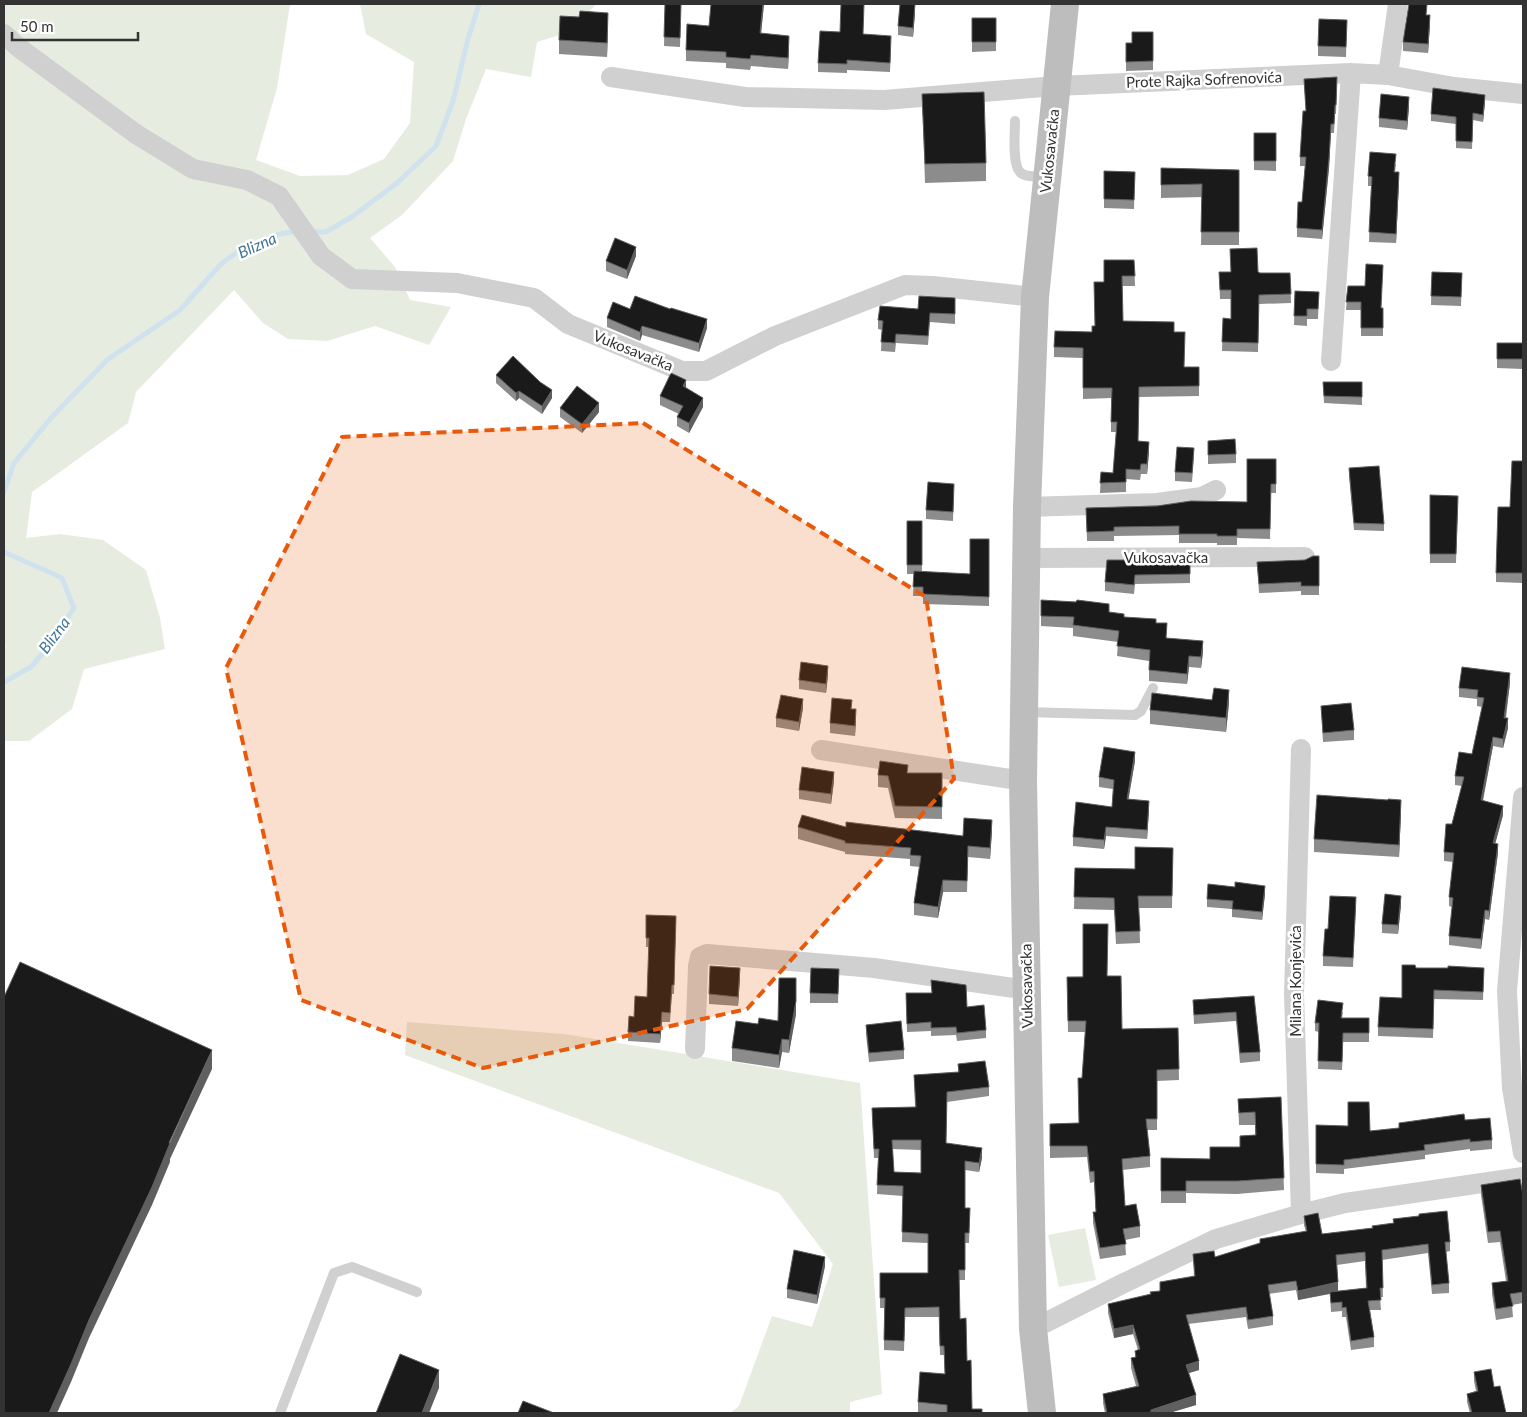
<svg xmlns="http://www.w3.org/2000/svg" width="1527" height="1417" viewBox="0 0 1527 1417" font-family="Lato,sans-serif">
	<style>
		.green { fill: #e6ecdf }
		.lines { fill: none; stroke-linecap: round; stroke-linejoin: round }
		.stream { stroke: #cfe2ee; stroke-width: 5 }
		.lane { stroke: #d0d0d0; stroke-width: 10 }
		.street { stroke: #d0d0d0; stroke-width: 20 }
		.secondary { stroke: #bdbdbd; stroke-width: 28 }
		.wall { fill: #8c8c8c; fill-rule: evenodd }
		.shaded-wall { fill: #5f5f5f }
		.building { fill: #1a1a1a; stroke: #5f5f5f; fill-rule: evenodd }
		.marked { fill: #e8590c; fill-opacity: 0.2; stroke: #e8590c; stroke-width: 4; stroke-dasharray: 10 6; stroke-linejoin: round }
		.labels { text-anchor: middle; stroke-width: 5; stroke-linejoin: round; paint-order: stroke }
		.street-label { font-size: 15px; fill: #333; stroke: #fff }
		.water-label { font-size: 16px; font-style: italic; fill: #3f7597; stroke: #fff }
	</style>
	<rect width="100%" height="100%" fill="#fff"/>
	<path class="green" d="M4 4H290L277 88 256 160 300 176 348 175 384 159 410 123 414 62 366 34 360 4H596L573 31 537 42 531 77 486 69 466 119 453 161 402 215 370 238 395 267 410 300 451 307 429 345 375 326 327 341 288 339 263 323 234 290 136 392 128 423 32 492 26 538 60 534 103 540 146 570 160 618 165 649 84 669 72 709 29 741H4V649L6 647 4 644Z
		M407 1022 564 1034 860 1083 882 1394 850 1402V1413H730L739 1406 772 1316 812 1327 833 1264 779 1193 405 1055Z
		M1085 1228 1096 1280 1059 1287 1048 1235Z"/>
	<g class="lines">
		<path class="stream" d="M310 232H326L353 216 397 183 436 146 453 101 468 39 479 4
			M4 492 14 463 51 418 107 360 180 310 222 263 243 248 280 234 297 231
			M4 552 62 578 74 608 49 646 31 667 4 682"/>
		<path class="lane" d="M1015 121C1015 133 1012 164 1020 172 1025 178 1038 176 1046 177
			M1024 712 1135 715 1141 711 1153 688
			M280 1413 334 1273 352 1267 417 1292"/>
		<path class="street" d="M4 34 18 47 136 134 193 169 247 180 279 196 321 256 352 279 457 283 534 298 568 324 682 371H706L775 336 905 285 933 286 1035 297
			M1388 75 1398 4
			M611 77 745 97 884 100 1057 86 1351 73 1388 75 1454 87 1523 94
			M1331 361 1351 73
			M1027 507 1157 503 1202 497 1216 490
			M1026 558 1305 557
			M821 750 1023 781
			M1523 797 1507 991 1512 1088 1523 1153
			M695 1049 698 966 700 957 707 954 874 968 1027 990
			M1301 1214 1294 994 1301 749
			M1033 1329 1122 1284 1216 1239 1301 1214 1345 1203 1523 1177"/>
		<path class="secondary" d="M1042 1413 1033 1329 1023 781 1027 507 1035 297 1065 4"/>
	</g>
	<path class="wall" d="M665 4H681L680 47 664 46Z
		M711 4H764L761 33 789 47 788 69 751 66 750 70 726 68V63L686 61V50L709 26Z
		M915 13 913 37 898 35V26Z
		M579 17 608 26 607 57 559 54V40Z
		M972 18 996 42V51L972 52Z
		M1347 20 1346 57 1318 56V46Z
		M1430 24 1428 53 1403 51V42Z
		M1153 32V70L1126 71V43H1132Z
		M863 34 891 45 890 72 847 70V73L818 72V63Z
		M1337 77 1336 114H1335L1334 133H1331L1329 168 1322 239 1297 237V228L1302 202 1305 166H1300V157L1306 111 1304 79Z
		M922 94 986 163V181L925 183Z
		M1485 102 1483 122 1473 120 1472 149 1456 148V124L1431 121V114Z
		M1409 107 1407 130 1379 127V118Z
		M1254 133H1276V171L1254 170Z
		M1396 164 1395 172 1399 181 1396 243 1369 242 1371 186H1368V176Z
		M1161 168 1239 170V245H1201L1202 197 1161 198Z
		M1104 171 1135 172 1134 209 1104 208Z
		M636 256 627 279 606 271V261Z
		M1134 260 1135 286H1122L1123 321 1174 332 1184 367H1199V396L1139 397 1138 441 1149 452 1147 474H1141L1140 480 1126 479V492L1100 493 1101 472 1113 473 1117 432H1111V398L1083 399V358L1054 357V347L1092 332 1095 326 1104 282Z
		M1219 272H1258L1260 273H1290L1291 303 1259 304 1258 352 1222 351 1223 318 1231 319V299H1220Z
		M1432 272 1462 273 1461 306 1431 305Z
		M1348 286 1381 308H1383V336H1361V310H1346Z
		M1295 291 1319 292 1318 319H1307V326L1294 325Z
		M955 307V324L930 322 928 345 896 343 895 352 881 351 882 330 878 329V320L918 309Z
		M630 309 707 328 699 352 642 335 640 341 607 327V318Z
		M1523 343V369L1497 368V359Z
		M496 375 552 398 542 414 519 398 516 401 496 383Z
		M1323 382H1362V405L1324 403Z
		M686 388 703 407 689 433 677 426V417L679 414 660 405V396Z
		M560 408 599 412 582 433 560 417Z
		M1208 441 1236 454V463L1208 464Z
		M1523 443V583L1496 582V573L1510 507 1523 461Z
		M1194 457 1192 482 1175 481V472Z
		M1276 459V493H1271L1270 539 1237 538V545H1217V543H1179V535L1114 536V541H1087L1086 508 1247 502Z
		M1349 468 1384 524V531L1354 530 1349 476Z
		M954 493 953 521 926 519V510Z
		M1430 495 1458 505 1456 563H1430Z
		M907 521H922V572L970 574 989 539V606L923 604V596H913L914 574H907Z
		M1319 556V595H1301V591L1259 593 1257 562 1305 560Z
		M1190 561V583L1135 584 1134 594 1105 591V582L1136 562Z
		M1109 612 1124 617 1156 623 1167 638 1203 652 1201 668 1189 667 1187 684 1149 681V661L1117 656 1118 642 1073 636V628L1041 626V616Z
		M828 675 826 693 799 689V680Z
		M1510 683 1506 718 1508 728 1503 748 1493 746 1483 801 1503 815 1495 843 1498 853 1489 920 1485 919 1481 949 1449 945V936L1452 907 1449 906V897L1453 862 1444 861V852L1462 786 1455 785V776L1472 754 1482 707 1477 706V699L1459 697V688Z
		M1212 700 1229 703 1226 732 1150 724V710Z
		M1321 706 1354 730V740L1323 742Z
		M803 708 799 731 776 727V718Z
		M852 709 856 718 855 736 830 733V723Z
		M1135 761 1128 799 1149 810 1147 839 1106 836 1104 849 1073 846V837L1112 807 1113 789 1099 787V777Z
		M908 773H942V819L895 818 888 788 878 787V775Z
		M834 781 831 804 799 799V790Z
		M1388 800 1401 812 1399 857 1314 852V839Z
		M798 827H846L963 836 992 831 990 859 968 857 967 892H943L938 918 914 915V903L920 867 910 866V859L845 854V852L798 839Z
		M1173 848 1172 908H1139L1140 943 1116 944 1114 910 1074 909 1075 868 1135 869Z
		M1265 894 1262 920 1232 917V909L1207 907V899Z
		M1401 905 1398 934 1382 933V924Z
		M1356 906 1353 967 1323 966V956L1328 929Z
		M646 915 676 916 674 994H672L670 1022H662L660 1043 628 1041V1032L634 1017 647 997 649 947H646Z
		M1416 968H1484L1483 1000 1434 999 1433 1038 1378 1036V1027L1402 998Z
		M839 969 838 1003H810V993Z
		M1107 976 1122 1029 1178 1028 1179 1080 1157 1081V1130H1147L1150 1156V1167L1122 1170 1125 1206 1140 1226V1237L1125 1240 1126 1255 1100 1259 1093 1223V1212H1096L1094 1182 1090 1183 1087 1157 1050 1158V1124L1079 1123 1086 1032H1068L1067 977Z
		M740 978 738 1006 709 1004V994Z
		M796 978V1014L789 1053 782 1052 779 1068 732 1061V1048L758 1024 778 1021Z
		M906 993 967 1007 986 1030V1038L957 1041 956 1035 931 1036V1031L907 1032Z
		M1254 996 1260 1052V1061L1240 1063 1236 1021 1194 1024 1193 1000Z
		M1343 1012 1342 1018H1369V1042H1343L1342 1070 1318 1069 1319 1032 1315 1031V1023Z
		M866 1025 904 1050V1059L869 1062 866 1034Z
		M958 1064 989 1087V1096L947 1102 946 1143 982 1158 979 1172 965 1170V1208H970L969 1243H965V1280H959L960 1319 967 1361 972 1409 982 1413H935L918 1412V1402L945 1374 944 1355H940L939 1317H905L904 1351 884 1350V1308H880V1273H928V1243L902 1242 903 1196 877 1194 878 1158H874L872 1108 915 1107 914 1075 958 1073ZM892 1149 921 1150V1173L894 1172Z
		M1281 1097 1284 1190 1237 1194 1186 1193V1203H1161V1158L1210 1159 1240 1147V1136L1255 1135V1125H1239L1238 1099Z
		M1465 1120 1492 1140V1149L1470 1151V1149L1425 1155V1159L1344 1169V1174L1316 1173V1125L1370 1131 1399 1128V1123Z
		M1481 1185 1523 1195V1303L1512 1305 1513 1317 1496 1320 1492 1294V1283L1506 1281 1500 1242 1488 1243 1481 1195Z
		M1304 1216 1322 1234 1372 1228 1393 1223V1219L1450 1242V1251L1446 1252 1449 1283V1293L1432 1294 1428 1253 1382 1260 1383 1297H1380L1381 1310H1370L1374 1337V1347L1351 1350 1346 1317H1342V1311L1331 1312 1330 1294 1298 1300 1296 1290 1269 1294 1273 1316V1325L1248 1329 1246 1317 1188 1324 1199 1370 1188 1373 1196 1405 1169 1413H1105L1103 1403V1394L1136 1386 1131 1368V1358H1135V1351L1138 1350 1133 1334 1114 1338 1108 1313V1304L1150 1295 1194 1276 1193 1254 1215 1257 1260 1243V1239L1306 1232 1304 1225ZM1365 1261 1366 1288 1338 1291 1337 1265Z
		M825 1266 817 1304 787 1298V1289Z
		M1474 1372 1494 1387 1506 1413H1470L1467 1402V1394L1476 1391 1474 1381Z"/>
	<path class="shaded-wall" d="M763 4H764L760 44V33Z
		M915 4V13L913 37V28Z
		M608 13V26L607 57V43Z
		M1430 15V24L1428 53V44Z
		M789 36V47L788 69V58Z
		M1485 95V102L1483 122V115Z
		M1409 97V107L1407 130V121Z
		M1331 124 1329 168 1322 239V230Z
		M1399 172V181L1396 243V234Z
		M636 247V256L627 279V270Z
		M707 319V328L699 352V343Z
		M642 326V335L640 341V332Z
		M686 380V389L683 386Z
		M552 390V398L542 414V406Z
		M519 391V398L516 401V393Z
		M703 398V407L689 433V423Z
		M599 403V412L582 433V424Z
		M1149 442V452L1147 474V464Z
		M1203 641V652L1201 668V657Z
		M1189 656V667L1187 684V674Z
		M828 666V675L826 693V684Z
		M1510 673V683L1504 727V718Z
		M1229 690V703L1226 732V718Z
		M803 699V708L799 731V722Z
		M856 709V718L855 736V726Z
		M1508 718V728L1503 748V739Z
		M1493 737V746L1481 809V800Z
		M1135 752V761L1127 808V799Z
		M834 772V781L831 804V794Z
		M1401 800V812L1399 857V845Z
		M1149 801V810L1147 839V830Z
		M1503 806V815L1493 852V843Z
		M992 820V831L990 859V848Z
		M1106 827V836L1104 849V840Z
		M1498 844V853L1489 920V911Z
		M943 880V892L938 918V907Z
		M1265 886V894L1262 920V912Z
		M1401 896V905L1398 934V925Z
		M1485 910V919L1481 949V939Z
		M740 968V978L738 1006V997Z
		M796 1001V1014L789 1053V1040Z
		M662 1012V1022L660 1043V1034Z
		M782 1039V1052L779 1068V1055Z
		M212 1050V1069L170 1159V1162L152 1205 89 1338 71 1382 57 1413H49L89 1320Z
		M982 1148V1158L979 1172V1163Z
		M825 1257V1266L817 1304V1295Z
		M1338 1282V1292L1298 1300V1291Z
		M1133 1325V1334L1114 1338V1329Z
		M1199 1361V1370L1186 1374V1365Z
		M439 1370V1388L429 1413H422Z
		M1196 1395V1405L1169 1413H1145L1151 1410Z"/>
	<path class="building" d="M665 4H681L680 38 664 37Z
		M711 4H763L760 33 789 36 788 58 751 55 750 59 726 57V52L686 50 687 24 709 26Z
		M841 4H864L863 34 891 36 890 63 847 60V64L818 63 820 31 840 32Z
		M900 4H915L913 28 898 26Z
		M1409 4H1427L1426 15H1430L1428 44 1403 42Z
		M580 11 608 13 607 43 559 40 560 16 579 17Z
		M972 18H996V42H972Z
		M1319 19 1347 20 1346 47 1318 46Z
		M1132 32H1153V61L1126 62V43H1132Z
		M1337 77 1336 105H1335L1334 124H1331L1329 158 1322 230 1297 228 1298 202H1302L1306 157H1300L1303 111H1306L1304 79Z
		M1433 88 1485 95 1483 115 1473 113 1472 142 1456 141V117L1431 114Z
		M984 92 986 163 925 164 922 94Z
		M1381 94 1409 97 1407 121 1379 118Z
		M1254 133H1276V161H1254Z
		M1370 152 1396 154 1394 172H1399L1396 234 1369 232 1372 177 1368 176Z
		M1161 168 1239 170V232H1201L1202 184 1161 185Z
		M1104 171 1135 172 1134 200 1104 199Z
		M615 238 636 247 627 270 606 261Z
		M1257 248 1258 272 1260 273H1290L1291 294 1259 295 1258 343 1222 342 1223 318 1231 319V290H1220L1219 272H1231L1230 249Z
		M1104 260H1134L1135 276H1122L1123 321 1174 322V332H1185L1184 367H1199V386L1139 387 1138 441 1149 442 1147 464H1141L1140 470 1126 469V482L1100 483 1101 472 1113 473 1117 422H1111L1112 388H1083V348L1054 347 1055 331 1092 332V326H1095L1094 282H1104Z
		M1366 264 1383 265 1381 308H1383V328H1361V302H1346L1348 286H1365Z
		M1432 272 1462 273 1461 297 1431 296Z
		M1295 291 1319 292 1318 309H1307V316H1294Z
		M635 296 670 309 671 308 707 319 699 343 642 326 640 332 607 318 613 302 630 309Z
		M919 296 955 298V314L930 313 928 336 896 334 895 343 881 342 883 321 878 320 880 306 918 309Z
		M1497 343H1523V359H1497Z
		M513 356 540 382 552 390 542 406 519 391 516 393 496 375Z
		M671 373 686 380 683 386 703 398 689 423 677 417 683 406 660 396Z
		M1323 382H1362V397L1324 396Z
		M577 386 599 403 582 424 560 408Z
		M1235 439 1236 454 1208 455V441Z
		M1523 443V573H1496L1498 507H1510L1512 461H1523Z
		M1177 447 1194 448 1192 473 1175 472Z
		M1247 459H1276V484H1271L1270 529H1237V536H1217V534H1179V526L1114 527V531L1087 532 1086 508 1157 506 1191 501 1247 502Z
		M1379 466 1384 524 1354 523 1349 468Z
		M928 482 954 484 953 512 926 510Z
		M1430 495 1458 496 1456 554H1430Z
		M907 521H922V565H907Z
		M970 539H989V597L923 594V587H913L914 571 970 574Z
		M1313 556H1319V586H1301V582L1259 584 1257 562 1305 560Z
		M1107 560H1136V562L1190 561V574L1135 575 1134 585 1105 582Z
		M1041 600 1076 602 1077 600 1109 604V612L1124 614V617L1156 619V623H1167L1166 638 1203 641 1201 657 1189 656 1187 674 1149 670 1150 650 1117 646 1119 631 1073 625 1074 617 1041 616Z
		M801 662 828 666 826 684 799 680Z
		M1462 667 1510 673 1504 718H1508L1503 739 1493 737 1481 800 1503 806 1493 843 1498 844 1489 911 1485 910 1481 939 1449 936 1453 898 1449 897 1454 853 1444 852 1446 824H1452L1464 777 1455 776 1459 752 1472 754 1484 698 1477 697 1478 690 1459 688Z
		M1214 688 1229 690 1226 718 1150 710 1152 693 1212 700Z
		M781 695 803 699 799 722 776 718Z
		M832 698 852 700 851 709H856L855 726 830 723Z
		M1351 703 1354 730 1323 733 1321 706Z
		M1104 747 1135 752 1127 799 1149 801 1147 830 1106 827 1104 840 1073 837 1076 802 1112 807 1114 780 1099 777Z
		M880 761 908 765 907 773H942V807L895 806 888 776 878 775Z
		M802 767 834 772 831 794 799 790Z
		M1317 795 1388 800V799L1401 800 1399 845 1314 839Z
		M802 815 846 827V822L963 836 964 818 992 820 990 848 968 846 967 881 943 880 938 907 914 903 921 856 910 855 911 848 845 843V841L798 827Z
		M1135 847 1173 848 1172 896H1138L1140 931 1116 932 1114 898 1074 897 1075 868 1135 869Z
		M1235 882 1265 886 1262 912 1232 909 1233 901 1207 899 1208 884 1235 887Z
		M1385 894 1401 896 1398 925 1382 924Z
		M1330 896 1356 897 1353 958 1323 956 1325 929H1328Z
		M646 915 676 916 674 985H672L670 1013 662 1012 660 1034 628 1032 629 1016 634 1017 635 996 647 997 649 938H646Z
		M1083 924H1108L1107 976H1121L1122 1029 1178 1028 1179 1069 1157 1070V1119H1146L1150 1156 1122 1159 1125 1206 1136 1204 1140 1226 1123 1229 1126 1244 1100 1248 1093 1212H1096L1094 1171 1090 1172 1087 1146H1050V1124L1079 1123 1078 1078H1082L1086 1021H1068L1067 977H1083Z
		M20 962 212 1050 169 1143H170L152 1187 89 1320 71 1364 49 1413H4V997Z
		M1402 965H1415L1416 968H1448V966L1484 968 1483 992 1434 990 1433 1029 1378 1027 1380 997 1402 998Z
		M710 966 740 968 738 997 709 994Z
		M811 968 839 969 838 994 810 993Z
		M779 978H796V1001L789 1040 782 1039 779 1055 732 1048 736 1021 758 1024 759 1018 778 1021Z
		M931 980 966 985 967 1007 984 1005 986 1030 957 1033 956 1027 931 1028V1022L907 1024 906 993H932Z
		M1254 996 1260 1052 1240 1053 1236 1012 1194 1015 1193 1000Z
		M1318 1000 1343 1003 1341 1018H1369V1033H1343L1342 1062 1318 1061 1319 1023H1315Z
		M901 1021 904 1050 869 1053 866 1025Z
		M985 1061 989 1087 947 1092 946 1143 982 1148 979 1163 965 1161V1208H970L969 1233H965V1270H959L960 1319 966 1318 967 1361 971 1360 972 1409H982V1413H947V1405L918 1402 920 1372 945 1374 944 1346H940L939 1307 905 1308 904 1341 884 1340 885 1298H880V1273H928V1234L902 1232 903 1186 877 1185 879 1149H874L872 1108 916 1107 914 1075 959 1072 958 1064ZM892 1140H921V1173L894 1172Z
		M1281 1097 1284 1178 1237 1181H1186V1191H1161V1158L1210 1159V1147H1240V1136L1256 1135 1255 1112 1239 1113 1238 1099Z
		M1348 1102H1369L1370 1131 1399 1128V1123L1464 1114 1465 1120 1490 1118 1492 1140 1470 1142V1139L1424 1145 1425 1150 1344 1160V1165L1316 1164V1125L1348 1126Z
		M1520 1179 1523 1195V1292L1510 1294 1513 1306 1496 1309 1492 1283 1508 1281 1500 1231 1488 1232 1481 1185Z
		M1447 1211 1450 1242H1445L1449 1283 1432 1285 1428 1244 1382 1250 1383 1288H1380L1381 1300 1368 1301 1374 1337 1351 1341 1346 1307 1342 1308V1302L1331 1303 1330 1292 1367 1288 1365 1252 1336 1255 1338 1282 1298 1291 1296 1281 1268 1285 1273 1316 1248 1320 1246 1307 1186 1315 1199 1361 1186 1365 1196 1395 1151 1410V1412L1145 1413H1107L1103 1394 1139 1386 1131 1358 1136 1357 1135 1351 1140 1349 1133 1325 1114 1329 1108 1304 1151 1294 1150 1292 1160 1291V1282L1195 1276 1193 1254H1194L1214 1251 1215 1257 1260 1243V1239L1307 1231 1304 1216 1318 1213 1322 1234 1373 1228 1372 1226 1394 1223 1393 1219 1419 1216V1214Z
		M794 1250 825 1257 817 1295 787 1289Z
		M400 1354 439 1370 422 1413H376Z
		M1491 1369 1494 1387 1500 1386 1506 1413H1472L1467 1394 1478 1391 1474 1372Z
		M523 1401 554 1413H518Z"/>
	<path class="marked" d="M643 423 926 597 954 779 747 1009 483 1068 301 1000 226 668 342 437Z"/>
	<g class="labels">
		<g class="street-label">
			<text transform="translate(1204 80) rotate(-2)" y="5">Prote Rajka Sofrenovića</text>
			<text transform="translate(1050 151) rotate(-84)" y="5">Vukosavačka</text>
			<text transform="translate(633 351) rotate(22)" y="5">Vukosavačka</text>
			<text x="1166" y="563">Vukosavačka</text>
			<text transform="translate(1296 981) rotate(-90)" y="5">Milana Konjevića</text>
			<text transform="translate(1027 986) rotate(-91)" y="5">Vukosavačka</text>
		</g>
		<g class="water-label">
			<text transform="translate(257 245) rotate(-24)" y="6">Blizna</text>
			<text transform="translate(54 635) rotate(-53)" y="6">Blizna</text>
		</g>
	</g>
	<rect width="1527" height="1417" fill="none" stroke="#333333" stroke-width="10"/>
	<path d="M12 32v8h126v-8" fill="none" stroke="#333333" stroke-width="2.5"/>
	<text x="20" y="32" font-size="15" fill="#333333" stroke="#ffffff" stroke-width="4" paint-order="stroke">50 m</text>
</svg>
